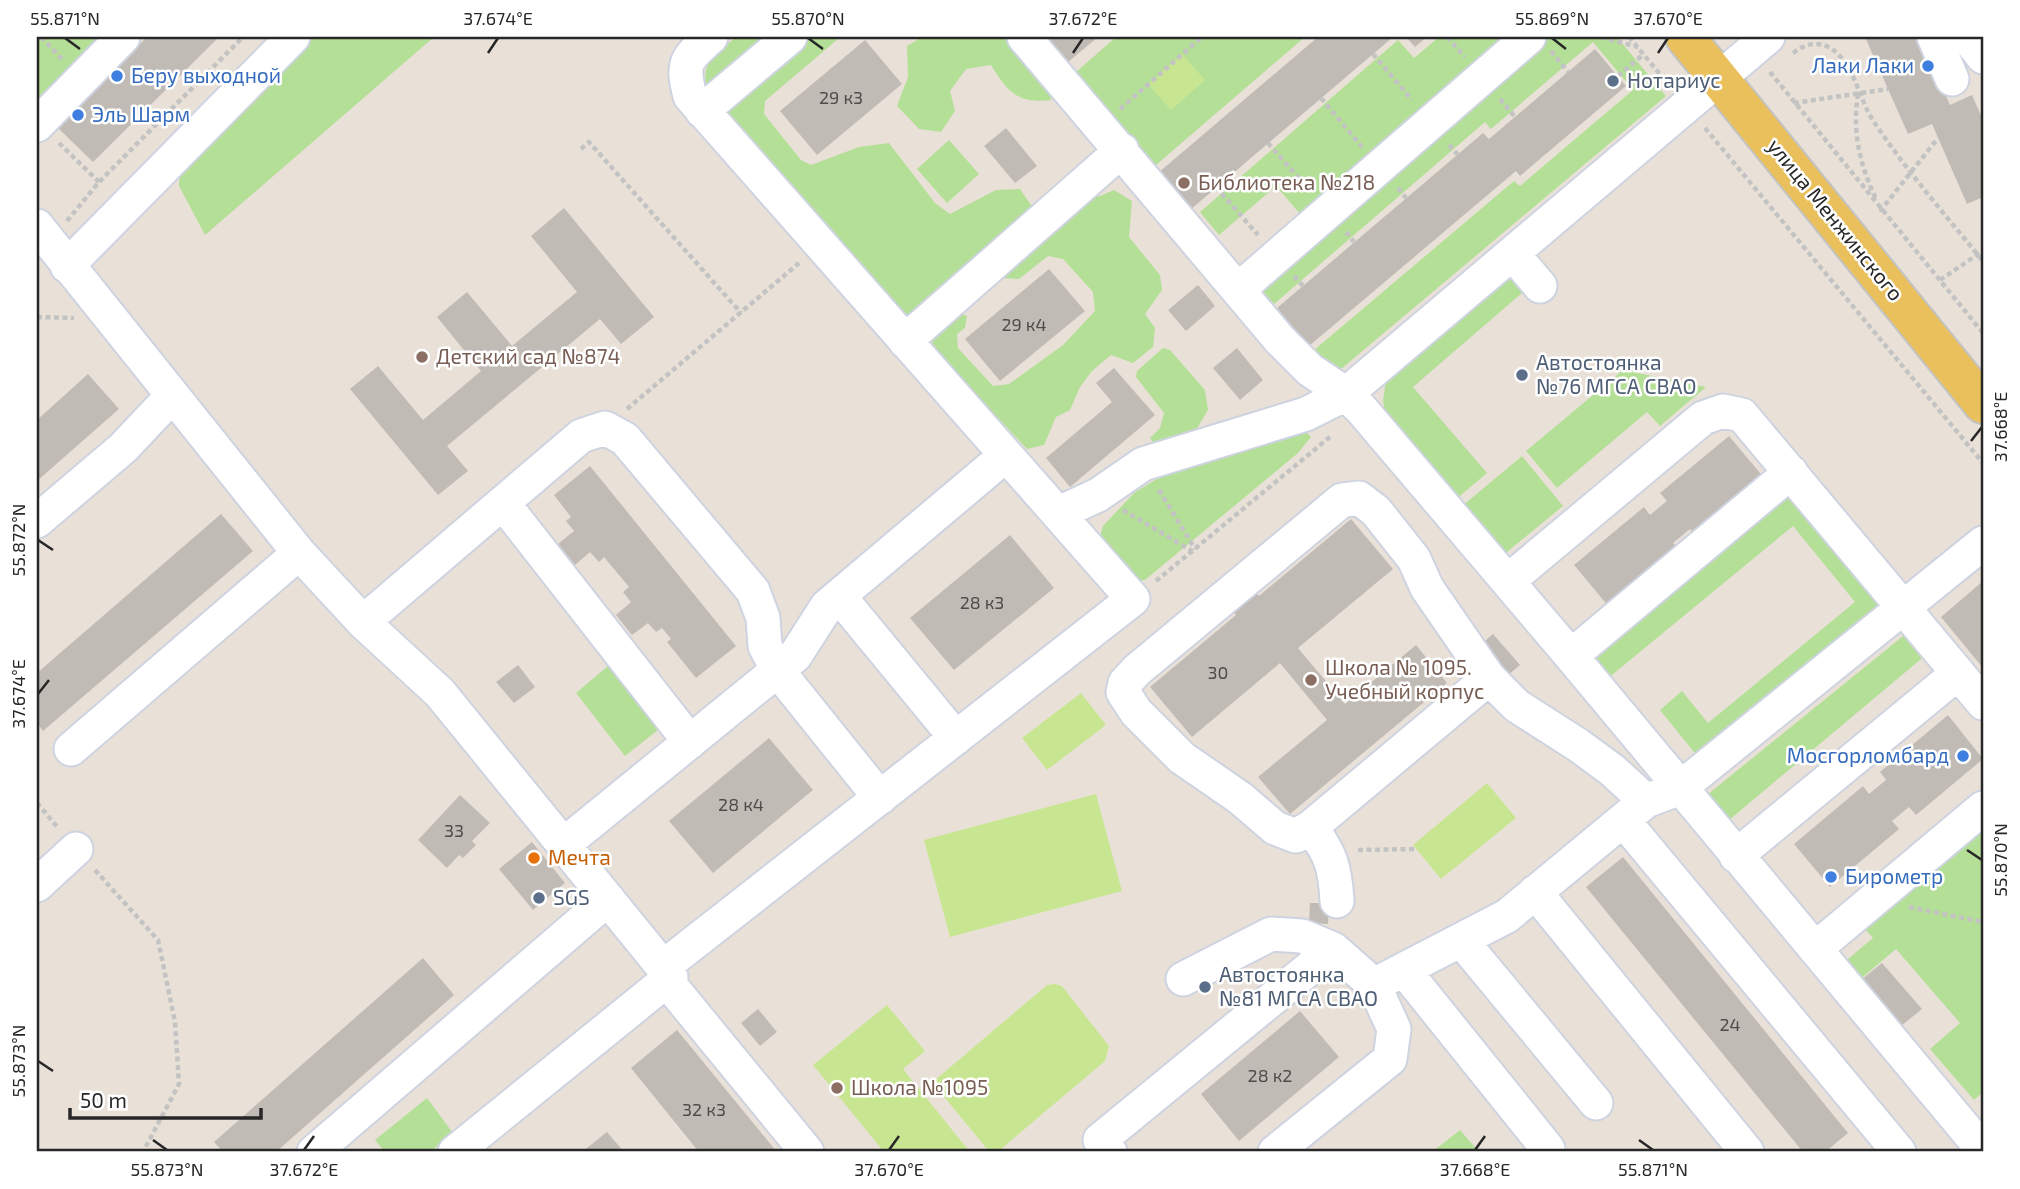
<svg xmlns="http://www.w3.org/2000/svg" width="2020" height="1189" viewBox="0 0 2020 1189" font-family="'Exo 2',sans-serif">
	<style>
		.green { fill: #b4df96 }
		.pitch { fill: #c8e692 }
		.building { fill: #c1bbb5 }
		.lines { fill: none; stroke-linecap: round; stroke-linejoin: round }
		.minor-casing { stroke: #ced3e0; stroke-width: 37 }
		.major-casing { stroke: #c3c3c3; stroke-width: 42 }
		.path { stroke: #c3c3c3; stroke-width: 4.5; stroke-dasharray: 5 3.5; stroke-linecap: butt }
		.minor { stroke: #fff; stroke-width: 33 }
		.major { stroke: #eac05c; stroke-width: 38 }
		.ticks { fill: none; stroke: #272727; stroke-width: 2.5 }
		.shop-dot { fill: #3f7fe0; stroke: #fff; stroke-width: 2.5 }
		.service-dot { fill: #5c6f8a; stroke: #fff; stroke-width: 2.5 }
		.education-dot { fill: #8d6e63; stroke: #fff; stroke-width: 2.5 }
		.food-dot { fill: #e8710a; stroke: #fff; stroke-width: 2.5 }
		.labels { text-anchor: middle; stroke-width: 5; stroke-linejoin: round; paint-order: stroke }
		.number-label { font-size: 18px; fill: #4e4c4a }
		.shop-label { font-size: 21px; fill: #366cbe; stroke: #fff; text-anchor: start }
		.service-label { font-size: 21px; fill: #4e5e75; stroke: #fff; text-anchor: start }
		.education-label { font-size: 21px; fill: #785e54; stroke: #fff; text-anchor: start }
		.street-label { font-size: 21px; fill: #272727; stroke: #fff }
		.food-label { font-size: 21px; fill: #c56008; stroke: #fff; text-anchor: start }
		.neatline { fill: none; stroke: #272727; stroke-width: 2.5 }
		.ticks-label { font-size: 18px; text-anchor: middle; fill: #272727 }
	</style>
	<rect width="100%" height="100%" fill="#e9e1d8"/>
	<path class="green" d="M37 37H103L37 104Z
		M305 37H434L205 235 179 186 180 171Z
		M736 37H837L838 39 765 101 764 114 801 160 811 165 859 147 889 143 935 203 950 214 996 190 1020 189 1033 208 909 321 706 88C702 59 716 54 736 37Z
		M922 37H1014L1052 89 1051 100C1017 104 1008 92 991 65L966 69 950 91 955 111 941 132 919 129 897 106 908 77 907 46Z
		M1116 37H1305L1156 165 1076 72Z
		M1439 37H1506L1301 215 1276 186 1219 235 1200 212 1398 40 1414 58Z
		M1539 37H1617L1666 96 1341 369 1327 363 1313 351 1514 181 1520 186 1633 90 1593 42 1491 129 1485 122 1274 304 1257 284Z
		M949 140 979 174 947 203 917 169Z
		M1114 190 1132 201 1129 237 1160 275 1162 290 1145 314 1155 328 1153 347 1133 363 1111 355 1092 371 1080 387 1070 410 1056 417 1044 445 1027 449 944 360 930 339 951 311 967 316 965 328 957 334 958 348 993 386 1009 384 1063 345 1095 311 1093 292 1063 259 1048 256 1019 279 1002 278 1003 265 1082 197 1100 196Z
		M1511 266 1529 287 1413 387 1487 473 1455 500 1386 419 1383 401 1386 379Z
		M1163 348 1170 350 1205 390 1208 410 1195 432 1156 447 1150 438 1160 428 1164 413 1136 377 1137 371Z
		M1623 370 1706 387 1660 426 1647 412 1557 488 1526 451Z
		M1305 431 1311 437 1298 453 1145 580 1131 581 1098 544 1103 526 1134 493 1173 469Z
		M1522 456 1563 506 1502 556 1461 507Z
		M1791 481 1894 605 1702 762 1660 710 1682 691 1708 723 1855 602 1793 526 1601 684 1578 657Z
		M1908 632 1927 654 1728 821 1707 795Z
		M614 661 663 726 625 756 576 693Z
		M1983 817V1092L1974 1100 1930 1049 1960 1023 1896 949 1857 982 1842 964 1873 938 1859 922Z
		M427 1098 453 1133 430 1152H385L375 1140Z
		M1460 1130 1479 1152H1432Z"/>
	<path class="pitch" d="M1182 54 1205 80 1171 110 1148 84Z
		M1081 693 1106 725 1047 770 1022 738Z
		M1487 783 1516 818 1441 879 1413 845Z
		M1096 794 1122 891 950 937 924 840Z
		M1055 984 1062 986 1109 1046 1105 1061 1001 1149 992 1152 987 1149 936 1087 935 1080 1047 985Z
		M887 1005 925 1051 903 1069 970 1152H884L813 1065Z"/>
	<path class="building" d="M147 37H219L93 162 57 127Z
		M1046 37H1098L1068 62Z
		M1318 37H1393L1190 210 1158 173Z
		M1406 37H1427L1415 47Z
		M1865 37H1920L1950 105 1972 95 1983 120V197L1967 204 1932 124 1908 134Z
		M865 40 902 84 817 155 780 111Z
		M1595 49 1626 86 1520 176 1516 171 1309 346 1277 308 1483 133 1489 139Z
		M1006 128 1037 166 1015 183 984 146Z
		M564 208 654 317 621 344 600 319 447 446 468 471 438 495 350 389 378 366 423 420 481 371 437 317 467 292 512 346 577 292 531 236Z
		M1049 269 1085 311 1000 381 965 339Z
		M1198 285 1215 306 1186 331 1168 310Z
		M1237 348 1263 380 1240 400 1213 368Z
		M1114 368 1155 415 1070 487 1046 458 1112 402 1096 383Z
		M88 374 119 409 37 481V420Z
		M1729 436 1765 479 1696 536 1690 529 1673 543 1680 550 1610 608 1574 565 1644 507 1650 515 1667 501 1660 493Z
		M590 466 736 646 696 678 667 642 671 639 662 628 656 632 648 623 632 635 616 615 631 602 623 592 629 587 604 557 599 562 590 552 575 565 558 544 574 531 566 521 571 517 554 495Z
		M221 514 253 551 43 731 37 723V673Z
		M1351 519 1393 569 1298 648 1345 704 1416 645 1447 683 1290 814 1258 777 1327 720 1280 663 1192 737 1150 687 1236 615 1224 600 1246 581 1259 596Z
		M1010 535 1054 588 954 670 910 618Z
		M1983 581V668L1941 617Z
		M1493 634 1520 665 1507 676 1480 645Z
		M518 665 535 687 514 703 496 682Z
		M1948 715 1983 759 1916 815 1909 807 1892 821 1899 829 1830 887 1794 844 1863 786 1869 794 1886 780 1880 772Z
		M769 738 813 790 713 873 669 821Z
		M460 795 490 823 472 841 476 845 463 858 459 855 447 868 418 840Z
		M532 842 565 883 533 910 499 869Z
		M1623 857 1848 1133 1825 1152H1803L1586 887Z
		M1310 903H1329L1328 924 1309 923Z
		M423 958 454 995 276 1152H223L214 1142Z
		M1882 963 1922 1009 1901 1026 1861 980Z
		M758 1009 777 1032 760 1046 741 1023Z
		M1300 1011 1339 1057 1239 1141 1201 1094Z
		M677 1030 777 1152H699L631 1068Z
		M607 1132 624 1152H582Z"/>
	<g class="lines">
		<defs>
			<path id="minor" d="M1024 37 1280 340 1310 370 1346 394 1362 410 1571 656 1983 1150
				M1934 37 1952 79
				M1967 37 1983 57
				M702 111 790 37
				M37 125 123 37
				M37 226 299 553 363 622 440 693 671 977 455 1152
				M1513 254 1540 286
				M67 266 293 37
				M1238 290 1529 37
				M905 341 1122 150
				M503 503 690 742
				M1059 513 1098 495 1143 464 1306 414 1346 394 1768 37
				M37 521 123 448 172 396
				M1508 581 1703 418 1723 411 1742 415 1983 703
				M839 596 956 738
				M363 622 581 436 605 428 625 439 753 591 763 618 765 646 778 671 880 798
				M1571 656 1791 472
				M1489 678 1311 827 1296 836 1275 828 1240 798 1182 758 1136 712 1123 692 1125 683 1137 670 1342 500 1359 498 1376 511 1414 559 1427 588 1489 678 1517 706 1578 745 1612 770 1646 801
				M71 749 299 553
				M1623 820 1899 1152
				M1311 827C1331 855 1335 866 1337 901
				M563 845 795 656 827 606 1006 455
				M1736 856 1958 673
				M37 885 76 849
				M1535 892 1747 1152
				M1461 940 1596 1103
				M1815 949 1983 808
				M663 967 1133 599 690 96C681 62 686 59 711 37
				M1404 970 1548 1149
				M1183 979 1271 934 1302 936 1333 949
				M666 980 807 1152
				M314 1152 608 899
				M1110 1152 1100 1140 1333 949 1374 985 1507 916 1646 801 1680 788 1983 543
				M1275 1152 1390 1059 1394 1029 1374 985"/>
			<path id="major" d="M1685 37 1983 404"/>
		</defs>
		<use href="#minor" class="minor-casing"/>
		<use href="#major" class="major-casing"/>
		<path class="path" d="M41 37 62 59
			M1447 37 1465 57
			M1601 37 1638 47
			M1629 37 1664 79
			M37 39 38 37
			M1551 51 1568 72
			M1793 53C1805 44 1818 40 1832 49 1855 65 1859 100 1874 122 1907 171 1946 216 1983 261
			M1373 54 1412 100
			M1770 72 1983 333
			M1618 76 1644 54
			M1858 94C1852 133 1860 166 1877 201
			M1321 98 1362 147
			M1500 99 1515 117
			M1794 103 1888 89
			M1120 109 1202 37
			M1705 128 1983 463
			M59 143 99 182
			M1268 143 1310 191
			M1449 145 1458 155
			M581 149 589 142 741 313
			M1216 187 1258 235
			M1398 188 1406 198
			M1881 208V210L1938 138
			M67 221 99 182 243 37
			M1346 232 1354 242
			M1294 276 1303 286
			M1940 280 1983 251
			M37 317 74 318
			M627 409 799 263
			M1159 490 1195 549
			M1123 510 1192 551
			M1156 581 1330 437
			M37 803 59 829
			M1358 850 1417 849
			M95 870 158 940 175 1022 179 1084 143 1152
			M1909 907 1983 922"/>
		<use href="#minor" class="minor"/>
		<use href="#major" class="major"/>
	</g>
	<path class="ticks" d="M65 38 80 49M808 38 823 49M1552 38 1566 49M488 53 498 38M1073 53 1083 38M1658 53 1668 38M1971 441 1982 427M38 540 53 550M38 694 49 680M1967 850 1982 860M38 1061 53 1071M153 1140 167 1150M1639 1140 1653 1150M304 1150 314 1136M889 1150 899 1136M1475 1150 1485 1136"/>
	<g class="shop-dot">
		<circle cx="1928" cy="66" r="7"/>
		<circle cx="117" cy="76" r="7"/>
		<circle cx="78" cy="115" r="7"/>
		<circle cx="1963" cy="756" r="7"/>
		<circle cx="1831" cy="877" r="7"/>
	</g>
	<g class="service-dot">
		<circle cx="1613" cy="81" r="7"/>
		<circle cx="1522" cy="375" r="7"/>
		<circle cx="539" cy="898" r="7"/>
		<circle cx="1205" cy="987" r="7"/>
	</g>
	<g class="education-dot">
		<circle cx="1184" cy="183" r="7"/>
		<circle cx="422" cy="357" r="7"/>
		<circle cx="1311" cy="680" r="7"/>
		<circle cx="837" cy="1088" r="7"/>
	</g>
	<circle class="food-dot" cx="534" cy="858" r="7"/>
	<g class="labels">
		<g class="number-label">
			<text x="841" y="104">29 к3</text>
			<text x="1024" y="331">29 к4</text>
			<text x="982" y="609">28 к3</text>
			<text x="1218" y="679">30</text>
			<text x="741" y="811">28 к4</text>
			<text x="454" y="837">33</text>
			<text x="1730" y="1031">24</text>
			<text x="1270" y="1082">28 к2</text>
			<text x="704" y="1116">32 к3</text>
		</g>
		<g class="shop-label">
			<text x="1914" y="73" text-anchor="end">Лаки Лаки</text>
			<text x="131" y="83">Беру выходной</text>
			<text x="92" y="122">Эль Шарм</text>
			<text x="1949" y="763" text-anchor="end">Мосгорломбард</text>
			<text x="1845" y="884">Бирометр</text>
		</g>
		<g class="service-label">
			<text x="1627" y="88">Нотариус</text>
			<text x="1536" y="370">Автостоянка<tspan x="1536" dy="24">№76 МГСА СВАО</tspan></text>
			<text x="553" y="905">SGS</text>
			<text x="1219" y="982">Автостоянка<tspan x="1219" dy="24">№81 МГСА СВАО</tspan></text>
		</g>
		<g class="education-label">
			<text x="1198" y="190">Библиотека №218</text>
			<text x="436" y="364">Детский сад №874</text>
			<text x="1325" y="675">Школа № 1095.<tspan x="1325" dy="24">Учебный корпус</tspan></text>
			<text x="851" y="1095">Школа №1095</text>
		</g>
		<g class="street-label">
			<text transform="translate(1835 220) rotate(51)" y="7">улица Менжинского</text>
		</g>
		<g class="food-label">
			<text x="548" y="865">Мечта</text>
		</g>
	</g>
	<rect width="2020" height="1189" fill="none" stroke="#ffffff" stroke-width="77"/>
	<path d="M70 1108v10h191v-10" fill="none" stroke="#272727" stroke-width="3.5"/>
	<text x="80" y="1108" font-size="21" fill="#272727" stroke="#ffffff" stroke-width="5" paint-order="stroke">50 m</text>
	<rect x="38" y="38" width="1944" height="1112" class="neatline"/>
	<g class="ticks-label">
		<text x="65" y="25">55.871°N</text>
		<text x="498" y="25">37.674°E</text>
		<text x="808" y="25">55.870°N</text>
		<text x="1083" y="25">37.672°E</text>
		<text x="1552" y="25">55.869°N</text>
		<text x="1668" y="25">37.670°E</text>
		<text transform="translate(2001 427) rotate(-90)" y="6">37.668°E</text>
		<text transform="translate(19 540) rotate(-90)" y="6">55.872°N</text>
		<text transform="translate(19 694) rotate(-90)" y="6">37.674°E</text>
		<text transform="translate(2001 860) rotate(-90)" y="6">55.870°N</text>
		<text transform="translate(19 1061) rotate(-90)" y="6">55.873°N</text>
		<text x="167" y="1176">55.873°N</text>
		<text x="304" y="1176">37.672°E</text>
		<text x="889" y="1176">37.670°E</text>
		<text x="1475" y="1176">37.668°E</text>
		<text x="1653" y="1176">55.871°N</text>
	</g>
</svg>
